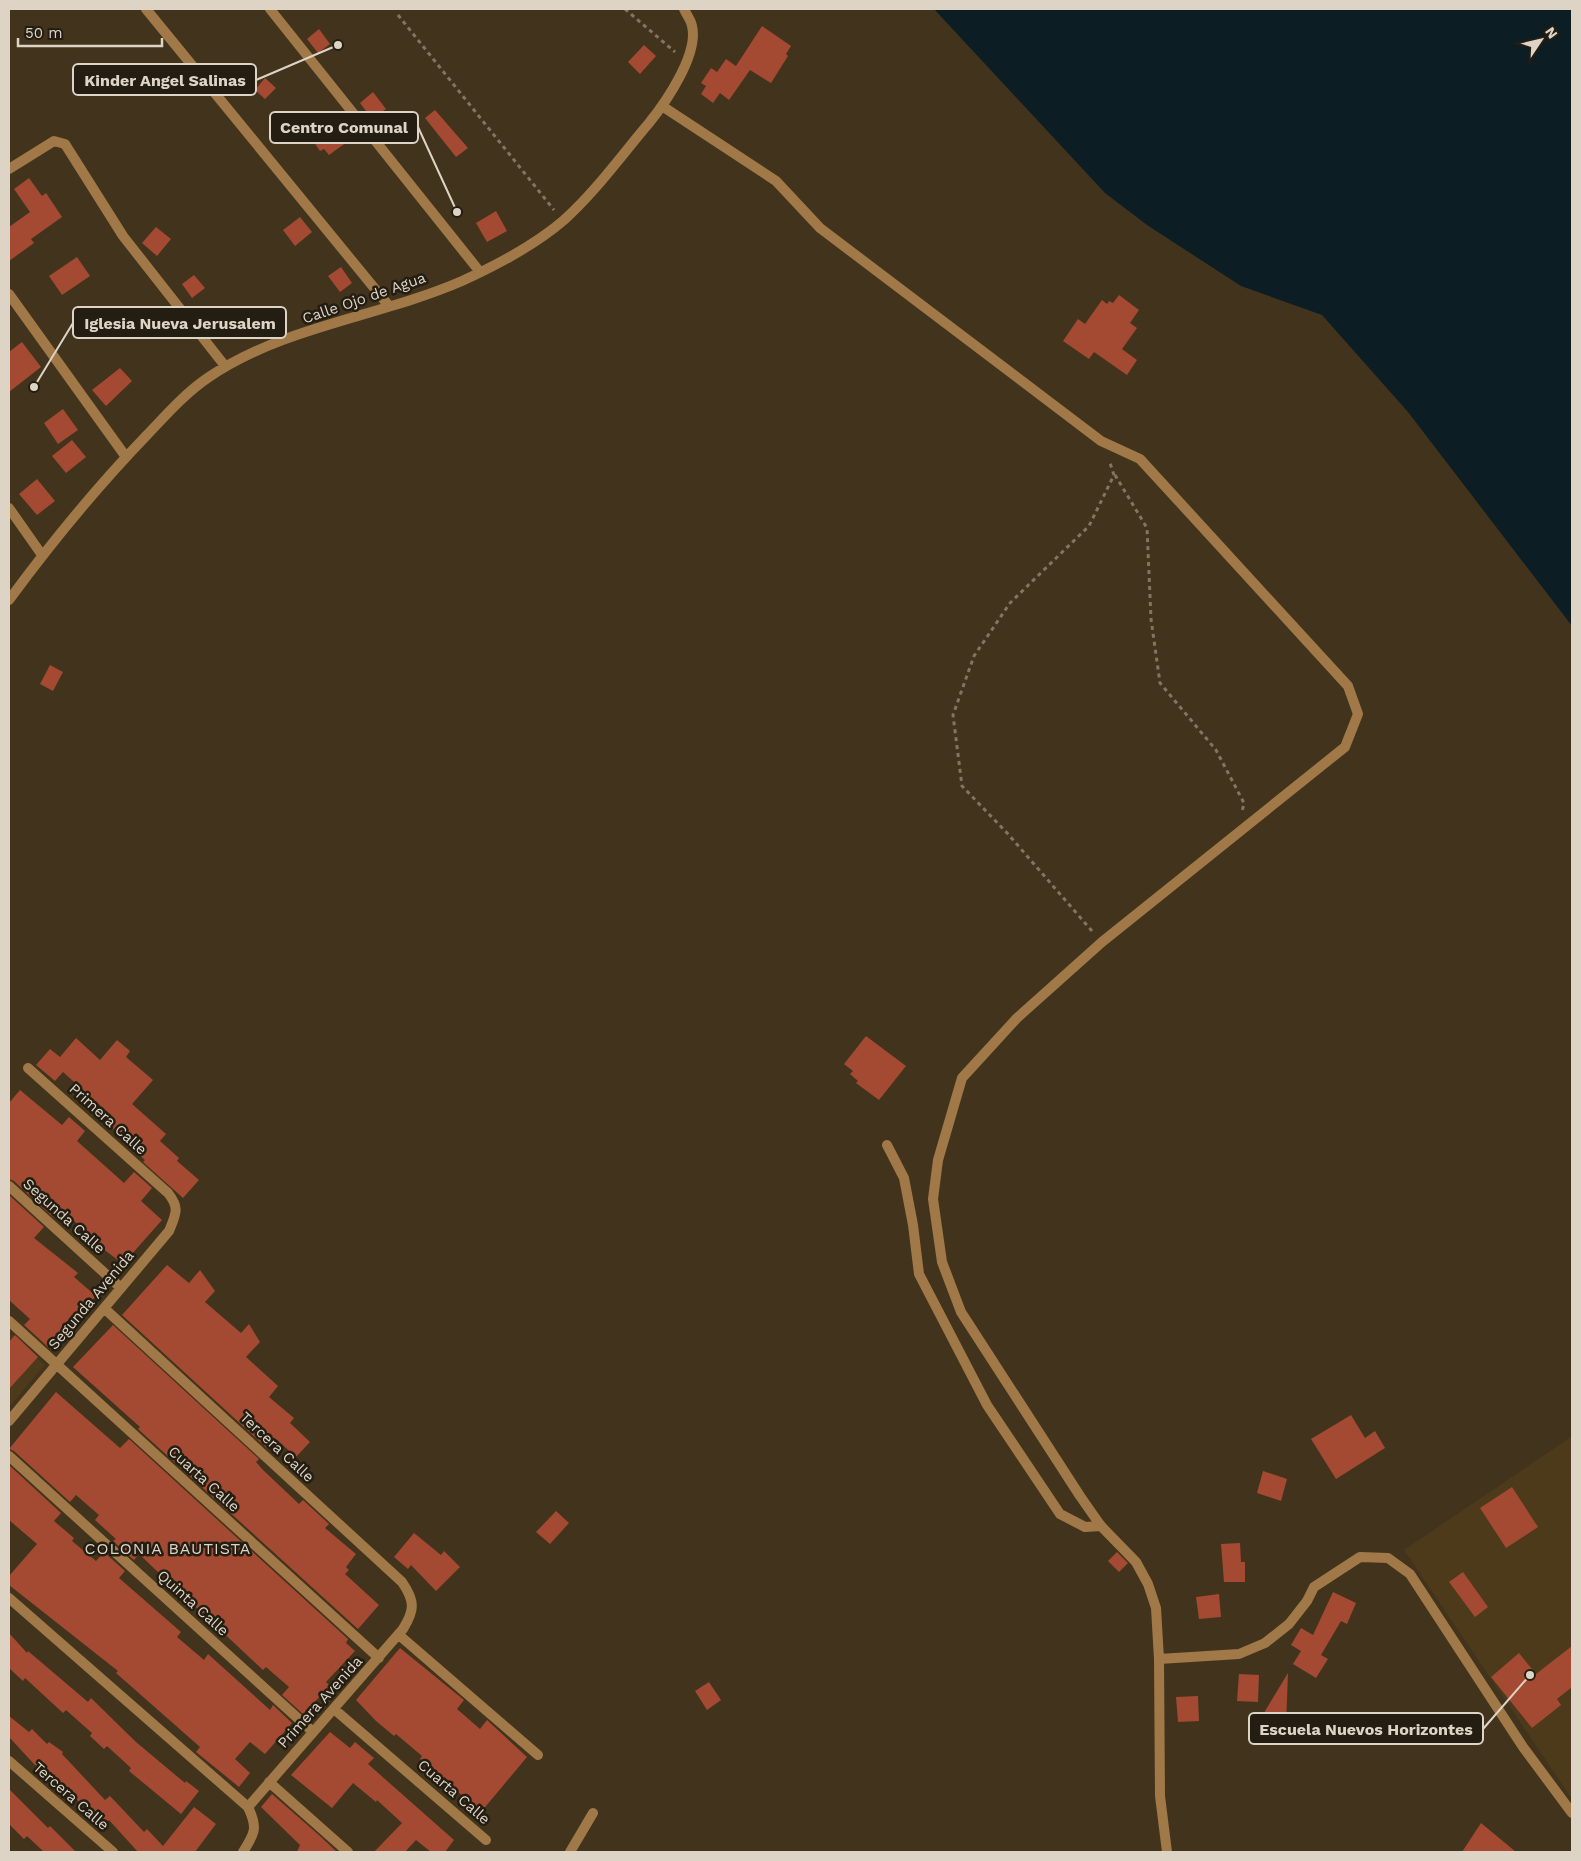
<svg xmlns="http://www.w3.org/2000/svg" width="1581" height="1861" viewBox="0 0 1581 1861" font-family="'Work Sans',sans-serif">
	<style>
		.built { fill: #4c3a1b }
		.water { fill: #0d1d24 }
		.building { fill: #a44932 }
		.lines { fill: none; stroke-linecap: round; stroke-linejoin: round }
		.path { stroke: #827662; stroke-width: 3; stroke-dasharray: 4 4; stroke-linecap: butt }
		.service { stroke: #a17847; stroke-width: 10 }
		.minor { stroke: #a17847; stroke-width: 10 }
		.labels { text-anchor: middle; stroke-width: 5; stroke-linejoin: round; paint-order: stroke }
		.street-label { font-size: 15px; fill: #ddd4c6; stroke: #231d12 }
		.neighbourhood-label { font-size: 16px; letter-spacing: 1px; fill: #ddd4c6; stroke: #231d12 }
		.leader { fill: none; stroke: #ddd4c6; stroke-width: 2 }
		.callout-dot { fill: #ddd4c6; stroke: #231d12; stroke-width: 2 }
		.callout { fill: #231d12; stroke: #ddd4c6; stroke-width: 2 }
		.callout-label { font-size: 16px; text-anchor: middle; font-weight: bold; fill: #ddd4c6 }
	</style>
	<rect width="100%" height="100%" fill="#42341c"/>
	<path class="built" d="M9 1332 45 1365 9 1407Z
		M1571 1437 1572 1438V1799L1404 1550Z"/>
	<path class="water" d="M934 9H1572V626L1408 412 1322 315 1241 286 1147 225 1105 193Z"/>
	<path class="building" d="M762 26 791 46 786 54 788 56 771 83 750 70 729 100 720 93 713 103 701 94 706 86 701 83 711 68 717 72 726 59 736 66Z
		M319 29 330 44 318 53 307 39Z
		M644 45 656 56 640 74 628 62Z
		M265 78 276 88 265 99 255 90Z
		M373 92 386 109 372 119 360 103Z
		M435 110 468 148 456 157 425 118Z
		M332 120 347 142 329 155 324 149 320 151 310 136Z
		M29 178 42 196 46 193 62 217 31 239 34 243 9 261V227L30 212 14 189Z
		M496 211 507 231 487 242 476 223Z
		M300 217 312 232 295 246 283 230Z
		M156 227 171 239 157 256 142 243Z
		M77 257 90 276 62 295 49 276Z
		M341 267 352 283 340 292 328 276Z
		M194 275 205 288 192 298 182 284Z
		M1119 295 1139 310 1130 323 1137 328 1122 349 1137 360 1127 375 1094 352 1089 359 1063 341 1078 319 1085 324 1102 300 1107 304 1109 301 1113 303Z
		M22 342 41 367 9 392V352Z
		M120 368 132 381 106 406 92 390Z
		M63 409 78 430 58 444 44 423Z
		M72 440 86 457 66 473 52 456Z
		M37 479 55 501 37 515 19 494Z
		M50 665 63 672 53 691 40 684Z
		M866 1036 906 1066 879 1100 856 1083 858 1081 850 1074 853 1071 844 1064Z
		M76 1038 100 1060 117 1040 130 1051 126 1057 153 1080 132 1104 166 1134 160 1141 179 1158 177 1161 199 1180 183 1198 143 1162 145 1160 124 1142 126 1140 107 1123 112 1116 63 1072 55 1081 36 1065 50 1049 60 1057Z
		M20 1090 62 1125 69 1117 85 1131 77 1141 124 1183 134 1172 152 1188 141 1201 162 1220 123 1264 102 1248 61 1208 53 1217 14 1181 9 1179V1103Z
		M9 1195 44 1227 34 1238 78 1273 74 1277 96 1296 48 1347 24 1325 30 1319 9 1300Z
		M167 1265 189 1283 200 1270 215 1291 205 1302 241 1333 249 1324 260 1342 246 1357 278 1386 269 1397 294 1418 290 1423 310 1442 296 1457 276 1439 268 1449 122 1315Z
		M113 1325 259 1459 256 1462 263 1470 299 1504 303 1500 329 1524 325 1528 356 1554 346 1567 349 1570 345 1574 379 1605 358 1629 138 1429 140 1427 73 1367Z
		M15 1335 38 1357 9 1389V1342Z
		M56 1392 120 1448 129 1439 348 1639 346 1643 355 1651 326 1682 330 1686 303 1714 282 1695 289 1687 266 1667 263 1670 183 1595 185 1593 161 1570 159 1573 139 1554 134 1560 113 1541 116 1539 95 1520 99 1515 76 1495 70 1502 14 1451 9 1449Z
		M1351 1415 1365 1438 1375 1431 1385 1448 1336 1479 1311 1439Z
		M9 1465 61 1513 54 1521 74 1538 72 1541 96 1561 104 1552 125 1571 119 1578 181 1632 177 1637 204 1660 208 1654 270 1710 273 1705 292 1723 265 1754 250 1742 235 1759 250 1773 239 1787 196 1752 200 1747 116 1673 118 1671 9 1585V1576L37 1544 9 1520Z
		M1263 1471 1287 1479 1281 1501 1257 1493Z
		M1512 1487 1538 1527 1506 1548 1480 1508Z
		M556 1511 569 1523 550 1544 536 1532Z
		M414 1533 441 1555 444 1551 460 1567 436 1591 411 1565 408 1569 394 1557Z
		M1240 1543 1241 1562H1245V1582H1224L1221 1544Z
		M1117 1552 1128 1563 1119 1572 1108 1561Z
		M1463 1572 1488 1607 1475 1617 1449 1582Z
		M1333 1592 1356 1603 1347 1624 1341 1621 1321 1655 1328 1659 1316 1678 1293 1664 1301 1651 1291 1645 1301 1628 1313 1635Z
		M1219 1594 1221 1617 1199 1619 1196 1597Z
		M9 1633 27 1653 28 1651 88 1702 91 1698 136 1742 185 1783 186 1781 199 1791 181 1814 129 1771 131 1768 107 1746 104 1749 90 1736 92 1733 66 1710 63 1713 25 1678 23 1681 9 1668Z
		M1572 1646V1687L1557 1699 1561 1705 1532 1728 1491 1677 1519 1653 1536 1674Z
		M400 1648 464 1700 457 1709 480 1729 487 1720 527 1757 481 1812 420 1759 422 1756 396 1734 394 1736 376 1721 356 1700Z
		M1288 1673 1286 1727 1256 1726Z
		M1239 1674 1259 1675 1258 1702 1237 1701Z
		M709 1682 721 1700 707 1710 695 1691Z
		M1198 1696 1199 1721 1178 1722 1176 1697Z
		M9 1716 29 1732 32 1729 47 1744 49 1742 63 1752 62 1754 105 1800 110 1796 144 1832 147 1829 163 1846 194 1807 216 1824 195 1852H138L109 1820 105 1824 85 1803 82 1805 49 1772 48 1774 34 1764 9 1737Z
		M330 1732 350 1748 355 1742 374 1758 368 1764 454 1840 445 1852H431L416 1840 405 1852H374L402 1823 377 1800 376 1802 353 1783 332 1808 291 1775Z
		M9 1789 48 1828 50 1826 76 1852H44L27 1836 24 1839 9 1824Z
		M272 1794 320 1836 337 1852H297L300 1845 261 1807Z
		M1481 1823 1516 1852H1462Z"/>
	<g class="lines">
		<path class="path" d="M625 9 675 52
			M398 15 554 210
			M1115 475 1147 528 1151 619 1160 683 1216 750 1244 803 1242 812
			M1092 931 1008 834 962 786 953 715 974 656 1010 603 1089 526 1114 475 1109 460"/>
		<path class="service" d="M887 1145 904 1178 913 1225 919 1274 987 1405 1060 1514 1085 1527 1101 1526"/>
		<path class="minor" d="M146 9 389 306
			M270 9 480 272
			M662 106 776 181 820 228 1101 441 1140 459 1348 686 1358 714 1345 747 1102 942 1017 1018 962 1078 938 1160 933 1199 942 1262 961 1312 1080 1496 1101 1526 1136 1562 1148 1584 1156 1608 1159 1659 1160 1796 1167 1852
			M9 169 54 141 65 144 123 236 225 366
			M9 294 126 457
			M9 508 42 555
			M9 600C51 543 96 488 146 436 165 416 185 393 209 377 284 326 379 317 462 281 497 265 534 246 564 220 596 191 621 156 649 123 666 102 699 54 692 26 691 20 686 14 684 9
			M9 1186 121 1288
			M105 1309 402 1582C415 1601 415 1610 403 1629L248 1807
			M9 1321 379 1658
			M9 1421 169 1231C176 1214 180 1208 168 1193L28 1068
			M9 1456 313 1732
			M9 1598 248 1807C258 1828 255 1833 243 1852
			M399 1635 538 1755
			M1159 1659 1239 1654 1265 1643 1289 1624 1307 1601 1314 1587 1360 1557 1388 1558 1410 1574 1523 1747 1572 1813
			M334 1709 486 1840
			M9 1761 113 1852
			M269 1782 348 1852
			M570 1852 593 1813"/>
	</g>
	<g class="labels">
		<g class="street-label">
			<text transform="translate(364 298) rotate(-19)" y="5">Calle Ojo de Agua</text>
			<text transform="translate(108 1119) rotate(42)" y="5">Primera Calle</text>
			<text transform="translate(64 1216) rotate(42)" y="5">Segunda Calle</text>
			<text transform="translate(91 1300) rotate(-50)" y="5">Segunda Avenida</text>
			<text transform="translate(277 1447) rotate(43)" y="5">Tercera Calle</text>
			<text transform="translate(204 1479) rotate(42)" y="5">Cuarta Calle</text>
			<text transform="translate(193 1603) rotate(42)" y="5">Quinta Calle</text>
			<text transform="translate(320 1702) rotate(-48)" y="5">Primera Avenida</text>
			<text transform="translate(454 1792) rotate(41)" y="5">Cuarta Calle</text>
			<text transform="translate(71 1796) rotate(41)" y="5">Tercera Calle</text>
		</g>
		<g class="neighbourhood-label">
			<text x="168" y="1554">COLONIA BAUTISTA</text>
		</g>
	</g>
	<path class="leader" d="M338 45L256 80M457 212L418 127M34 387L73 323M1530 1675L1483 1729"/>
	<g class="callout-dot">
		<circle cx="338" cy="45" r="5"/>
		<circle cx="457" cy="212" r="5"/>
		<circle cx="34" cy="387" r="5"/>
		<circle cx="1530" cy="1675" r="5"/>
	</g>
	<g class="callout">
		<rect x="73" y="64" width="183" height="31" rx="5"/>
		<rect x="270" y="112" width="148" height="31" rx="5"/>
		<rect x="73" y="307" width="213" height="31" rx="5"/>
		<rect x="1249" y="1713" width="234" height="31" rx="5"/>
	</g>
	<g class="callout-label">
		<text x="165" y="86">Kinder Angel Salinas</text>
		<text x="344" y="133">Centro Comunal</text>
		<text x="180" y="329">Iglesia Nueva Jerusalem</text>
		<text x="1366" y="1735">Escuela Nuevos Horizontes</text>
	</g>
	<rect width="1581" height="1861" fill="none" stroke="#ddd4c6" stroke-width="20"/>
	<g transform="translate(1541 40) rotate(55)" stroke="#231d12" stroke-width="4" paint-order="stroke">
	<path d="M0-4L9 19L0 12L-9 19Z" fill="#ddd4c6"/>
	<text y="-8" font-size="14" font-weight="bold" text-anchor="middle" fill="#ddd4c6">N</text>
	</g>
	<path d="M18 38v8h144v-8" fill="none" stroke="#ddd4c6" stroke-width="2.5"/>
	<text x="25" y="38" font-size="15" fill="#ddd4c6" stroke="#231d12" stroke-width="4" paint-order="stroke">50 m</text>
</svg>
